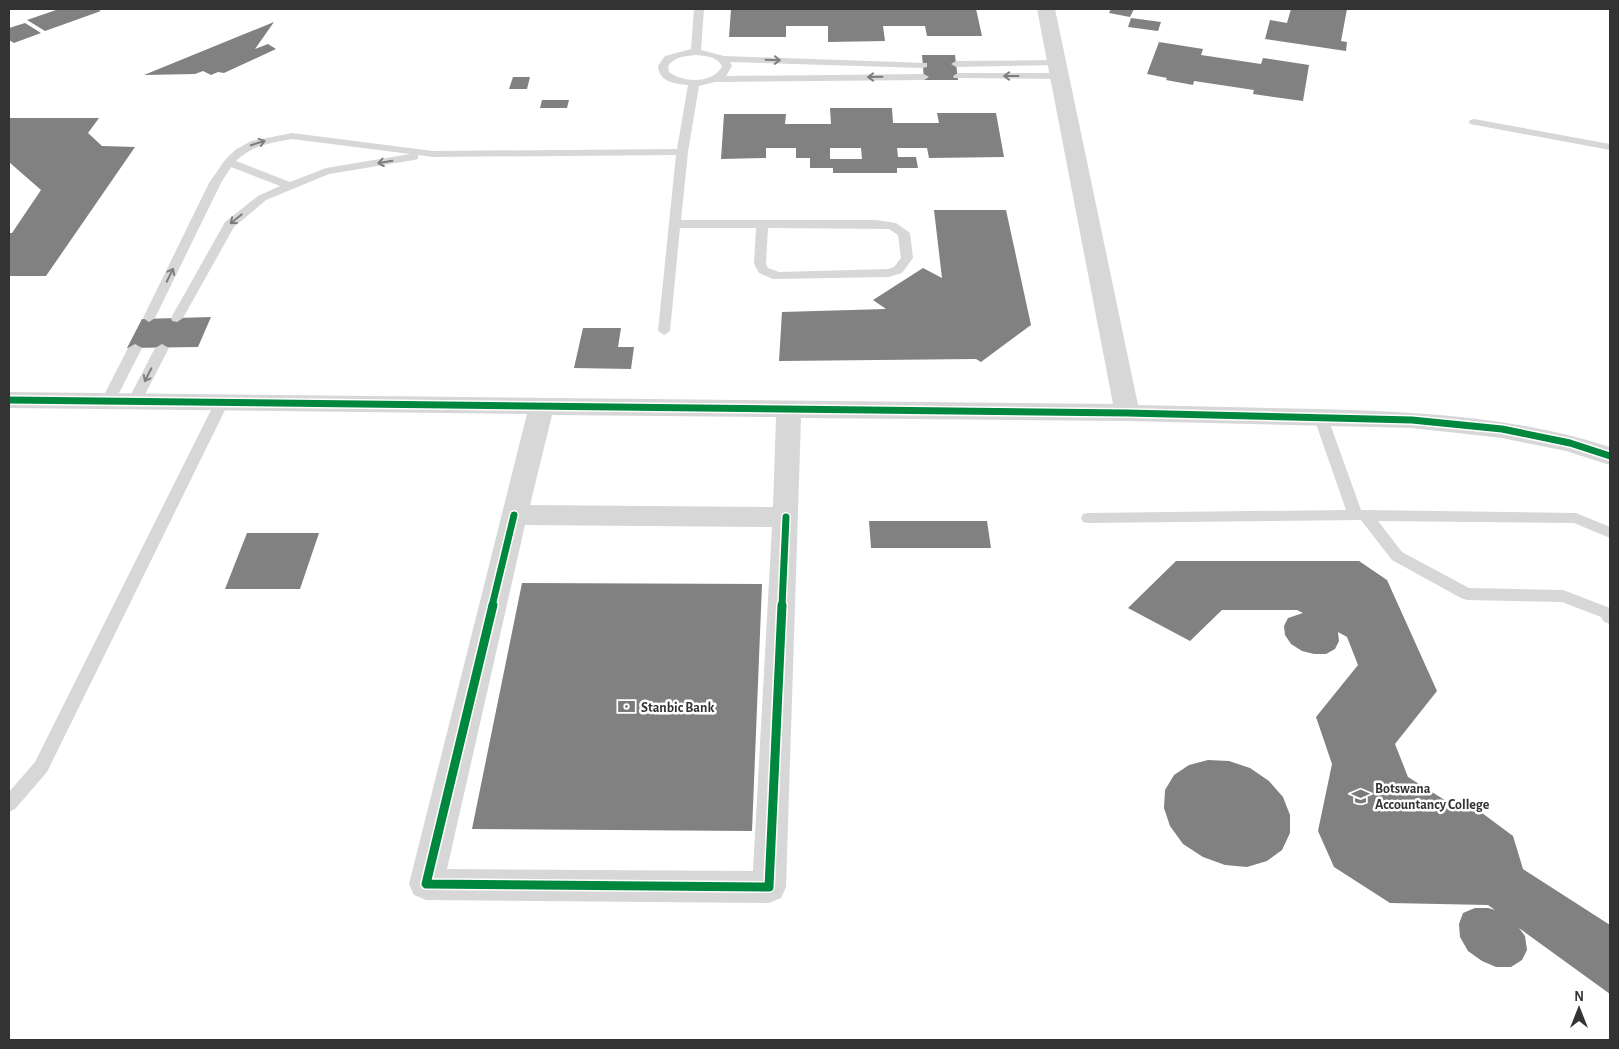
<svg xmlns="http://www.w3.org/2000/svg" width="1619" height="1049" viewBox="0 0 1619 1049" font-family="'Alegreya Sans',sans-serif">
	<style>
		.building { fill: #818181; fill-rule: evenodd }
		.lines { fill: none; stroke-linecap: round; stroke-linejoin: round }
		.lane { fill: #d7d7d7; fill-rule: evenodd }
		.street { fill: #d7d7d7; fill-rule: evenodd }
		.cycleway-far1-casing { stroke: #fff; stroke-width: 10 }
		.cycleway-casing { stroke: #fff; stroke-width: 12 }
		.cycleway-far1 { stroke: #00873e; stroke-width: 7 }
		.cycleway { stroke: #00873e; stroke-width: 9 }
		.oneway { stroke: #7d7d7d }
		.labels { text-anchor: middle; stroke-width: 5; stroke-linejoin: round; paint-order: stroke }
		.poi-label { font-size: 14px; font-weight: bold; fill: #333; stroke: #fff; text-anchor: start }
	</style>
	<rect width="100%" height="100%" fill="#fff"/>
	<path class="building" d="M59 9H97L101 11 45 31 27 20Z
		M731 9H976L982 36H927L925 26H883L885 41 828 42V26H786V37H729Z
		M1111 9H1134L1130 17 1109 13Z
		M1291 9H1347L1341 41 1347 42 1346 51 1265 39 1270 20 1287 23Z
		M1131 18 1161 22 1158 31 1128 27Z
		M274 22 255 49 268 44 276 49 224 73 218 72 211 75 203 71 195 74 144 75Z
		M25 23 41 33 14 43 9 40V28Z
		M1159 42 1203 49 1201 55 1261 64 1263 58 1309 65 1303 101 1253 94 1254 90 1194 81 1193 85 1166 80 1167 78 1147 74Z
		M922 55H955L958 80H924Z
		M513 77H530L527 89H509Z
		M542 100H569L567 108H540Z
		M830 108H892L893 123H939L937 113H996L1004 157 929 158 927 148H897L898 157H916L918 168H897V173H833V168H810V158H796V148H766V158L721 159 724 114H786L785 124H831ZM830 148H861L862 159H830Z
		M9 118H99L88 133 102 146 135 147 46 276H9V233H12L41 190 9 162Z
		M934 210H1006L1031 325 981 362 976 359 779 361 782 312 886 309 873 300 923 268 942 278Z
		M211 317 198 347 127 348 142 319Z
		M583 328H621L618 347H634L631 369 574 368Z
		M869 521H987L991 548H871Z
		M247 533H319L300 589H225Z
		M1176 561H1359L1387 580 1437 691 1395 744 1408 777 1459 809 1478 810 1513 836 1523 869 1610 925V994L1519 928 1525 936 1527 950 1522 960 1511 967H1496L1482 961 1468 951 1460 937 1459 924 1463 913 1475 908H1488L1495 910 1488 905 1390 903 1334 867 1318 831 1332 764 1316 717 1358 665 1347 637 1338 632 1339 641 1335 649 1326 654H1314L1302 651 1291 644 1285 635 1284 626 1288 618 1303 613 1297 610H1222L1190 641 1128 608Z
		M522 583 762 584 752 831 472 829Z
		M1208 760 1229 761 1250 768 1269 781 1283 797 1290 815V833L1282 850 1267 861 1247 867 1225 865 1203 857 1183 844 1170 826 1164 808 1165 790 1174 775 1189 765Z"/>
	<g class="lines">
		<path class="lane" d="M694 9H704L701 50 724 56 927 63V67L923 68 730 62 732 66 726 76 924 74 929 77 924 80 715 82 699 86 688 152 681 220H876L896 223 910 233 913 258 902 273 889 277 773 279 759 273 754 264 756 228H680L670 331 664 335 658 331 676 155 433 157 418 155V159L414 160 329 174 266 200 234 227 183 318 177 322 172 321 171 318 225 222 258 196 280 186 231 167 221 183 155 318 149 322 143 318 209 183 225 160 235 150 251 141 292 133 433 151 677 149 688 85C675 84 659 82 658 66L665 56 691 49ZM696 55C705 56 717 56 722 66 714 84 682 83 669 72L668 66C674 57 685 56 696 55ZM292 139 410 154 326 168 290 182 236 161C252 145 271 143 292 139ZM768 228 889 229 898 235 901 258 894 267 888 269 779 272 768 268 766 264Z
			M1057 60 1061 61V65L956 67 951 64 956 61Z
			M958 73H1060L1065 76 1060 79 954 78 953 76Z
			M1474 119 1610 144V150L1470 124 1469 122 1470 120Z
			M135 344 142 348 115 401 113 404H103L101 401 128 348Z
			M162 344 169 348 141 402 139 405H129L127 402 155 348Z
			M222 398 227 399 229 402 47 772 15 809 9 812V792L35 762 215 402 217 399Z
			M1321 413 1326 415 1328 418 1361 510 1576 513 1610 527V538L1574 523 1378 521 1402 552 1469 588 1563 590 1610 608V624L1604 622 1601 617 1562 602 1467 600 1461 598 1392 560 1361 520 1088 523 1083 522 1081 518 1083 514 1088 513 1346 510 1314 418 1316 415Z"/>
		<path class="street" d="M1037 9H1055L1138 405C1198 406 1257 408 1317 409 1418 412 1514 416 1610 447V465L1566 451 1502 438 1412 428 1127 421 801 418 786 887 781 898 769 903 426 900 414 895 409 884 527 414 9 408V392L1113 404ZM552 415 776 417 773 507 530 505ZM525 525 772 527 753 871 447 869Z"/>
		<defs>
			<path id="cycleway-far1" d="M9 400 1127 413 1412 420 1502 429 1570 443 1610 456
				M492 606 514 515
				M782 606 786 517"/>
			<path id="cycleway" d="M493 605 426 884 769 887 782 605"/>
		</defs>
		<use href="#cycleway-far1" class="cycleway-far1-casing"/>
		<use href="#cycleway" class="cycleway-casing"/>
		<use href="#cycleway-far1" class="cycleway-far1"/>
		<use href="#cycleway" class="cycleway"/>
	</g>
	<defs><path id="oneway-shaft" d="M-6 0H5M1.5-3L5.5 0L1.5 3" fill="none" stroke-width="1.6" stroke-linecap="round" stroke-linejoin="round" transform="scale(1.25)"/></defs>
	<g class="oneway">
		<use href="#oneway-shaft" transform="translate(773 60) rotate(2)"/>
		<use href="#oneway-shaft" transform="translate(1011 76) rotate(180)"/>
		<use href="#oneway-shaft" transform="translate(875 77) rotate(179)"/>
		<use href="#oneway-shaft" transform="translate(258 143) rotate(-18)"/>
		<use href="#oneway-shaft" transform="translate(385 162) rotate(171)"/>
		<use href="#oneway-shaft" transform="translate(236 219) rotate(141)"/>
		<use href="#oneway-shaft" transform="translate(170 275) rotate(-64)"/>
		<use href="#oneway-shaft" transform="translate(148 375) rotate(117)"/>
	</g>
	<defs>
		<symbol id="bank-bare" viewBox="-9 -9 18 18"><path d="M-6-4H6V4H-6ZM0-2.3a2.3 2.3 0 1 0 0 4.6a2.3 2.3 0 1 0 0-4.6Z" fill="#7a7a7a" stroke="#fff" stroke-width="2.5" paint-order="stroke"/></symbol>
		<symbol id="university-bare" viewBox="-9 -9 18 18"><path d="M0-5L7-2L0 1L-7-2ZM-4 1L0 2.5L4 1V4Q0 6-4 4Z" fill="#7a7a7a" stroke="#fff" stroke-width="2.5" paint-order="stroke"/></symbol>
	</defs>
	<g fill-rule="evenodd">
		<use href="#bank-bare" x="614" y="694" width="25" height="25"/>
		<use href="#university-bare" x="1348" y="784" width="25" height="25"/>
	</g>
	<g class="labels">
		<g class="poi-label">
			<text x="641" y="712">Stanbic Bank</text>
			<text x="1375" y="793">Botswana<tspan x="1375" dy="16">Accountancy College</tspan></text>
		</g>
	</g>
	<rect width="1619" height="1049" fill="none" stroke="#333333" stroke-width="20"/>
	<g transform="translate(1579 1009)" stroke="#ffffff" stroke-width="4" paint-order="stroke">
	<path d="M0-4L9 19L0 12L-9 19Z" fill="#333333"/>
	<text y="-8" font-size="14" font-weight="bold" text-anchor="middle" fill="#333333">N</text>
	</g>
</svg>
